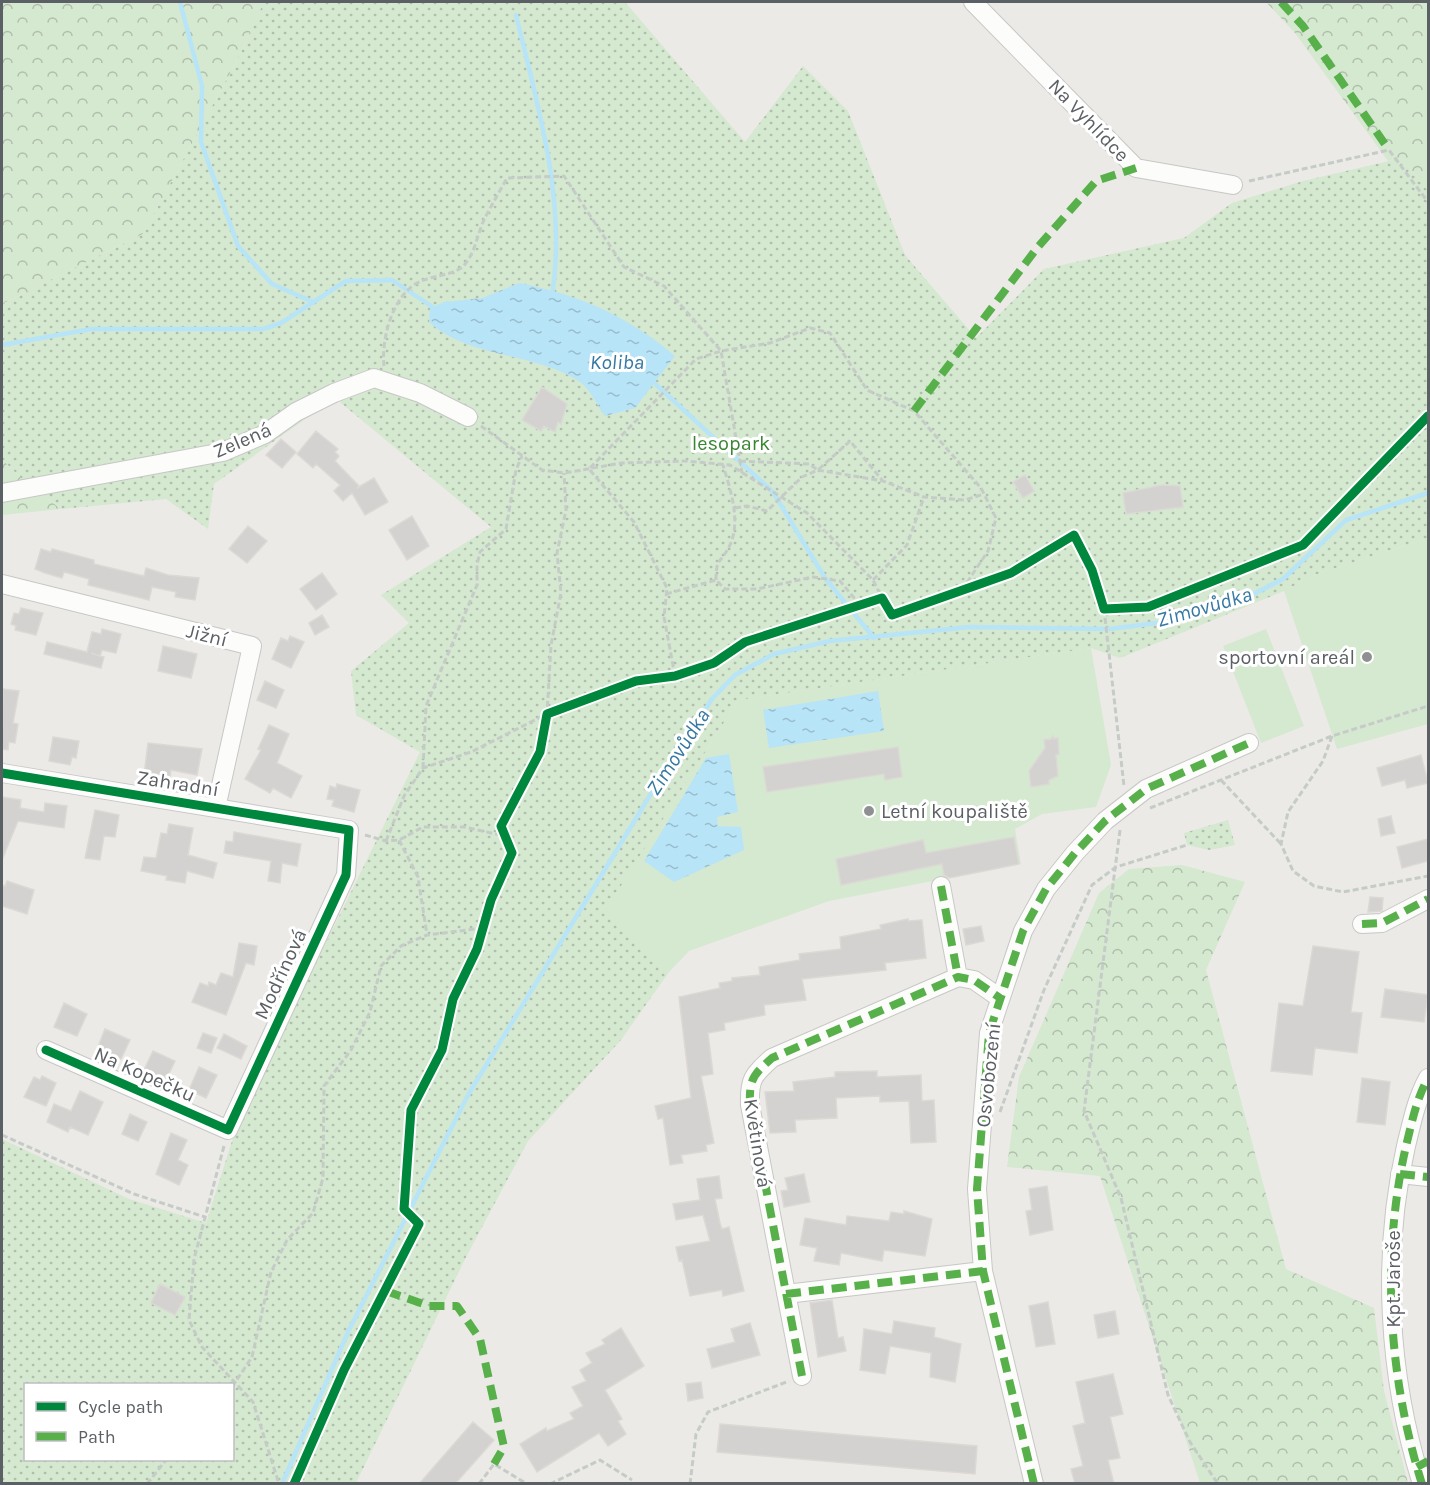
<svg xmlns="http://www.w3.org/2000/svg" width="1430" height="1485" viewBox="0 0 1430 1485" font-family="Karla,sans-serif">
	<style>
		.grass { fill: #d5e8d0 }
		.forest { fill: url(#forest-crowns) }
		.park { fill: url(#park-dots); fill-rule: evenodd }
		.water { fill: url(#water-ripples) }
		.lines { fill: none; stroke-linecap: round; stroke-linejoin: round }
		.stream { stroke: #b8e4f8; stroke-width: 4.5 }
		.building { fill: #d3d2d0; stroke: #dcd9d5; stroke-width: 1.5 }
		.street-casing { stroke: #c7c7c6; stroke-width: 20 }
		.path { stroke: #c5ccc8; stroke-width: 3; stroke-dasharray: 6 3; stroke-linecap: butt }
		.street { stroke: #fcfcfb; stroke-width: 18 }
		.quiet { stroke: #58b04a; stroke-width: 8; stroke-dasharray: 15 8; stroke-linecap: butt }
		.cycleway-casing { stroke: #fff; stroke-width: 13 }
		.cycleway { stroke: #00873e; stroke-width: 9 }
		.poi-dot { fill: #8e9092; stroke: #fff; stroke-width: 2 }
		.labels { text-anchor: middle; stroke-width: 6; stroke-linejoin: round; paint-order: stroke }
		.street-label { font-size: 20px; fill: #5b6064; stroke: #fff }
		.park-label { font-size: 20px; fill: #378630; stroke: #fff }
		.poi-label { font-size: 20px; fill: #5b6064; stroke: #fff; text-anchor: end }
		.water-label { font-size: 21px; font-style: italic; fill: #3678a3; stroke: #fff }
	</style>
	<defs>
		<pattern id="forest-crowns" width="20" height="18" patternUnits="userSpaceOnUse" patternTransform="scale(1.5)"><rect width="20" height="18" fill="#d5e8d0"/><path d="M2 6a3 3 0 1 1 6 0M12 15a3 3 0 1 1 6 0" fill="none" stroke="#b0bfac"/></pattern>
		<pattern id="park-dots" width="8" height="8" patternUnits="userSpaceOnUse" patternTransform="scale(1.5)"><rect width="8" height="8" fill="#d5e8d0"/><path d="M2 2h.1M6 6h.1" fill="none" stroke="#b0bfac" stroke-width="1.8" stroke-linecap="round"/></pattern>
		<pattern id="water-ripples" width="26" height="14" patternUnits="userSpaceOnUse" patternTransform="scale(1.5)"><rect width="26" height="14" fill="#b8e4f8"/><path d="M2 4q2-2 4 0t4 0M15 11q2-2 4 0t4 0" fill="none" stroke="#99bccc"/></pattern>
	</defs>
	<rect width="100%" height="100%" fill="#eceae6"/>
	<path class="grass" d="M1428 538V724L1337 749 1284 591 1315 575Z
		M1266 629 1304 726 1261 743 1223 646Z
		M1091 648 1111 765 1096 807 1042 814 1015 829 1021 864 829 901 689 951 669 972 604 912 738 700Z"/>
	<path class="forest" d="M2 2H264L235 64 143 234 2 304Z
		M1266 2H1428V191L1402 158 1388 161 1295 33Z
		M2 459 25 482 61 509 2 515Z
		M1182 865 1245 882 1206 970 1286 1269 1374 1308 1384 1391 1408 1483H1200L1100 1176 1007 1167 1019 1077 1099 893 1129 869Z"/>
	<path class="park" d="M264 2H625L745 142 803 66 848 111 905 255 976 338 1044 269 1184 238 1232 203 1303 181 1402 158 1428 191V538L1315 575 1284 591 1120 658 1091 648 738 700 605 911 669 972 621 1040 528 1141 466 1257 356 1483H2V1139L129 1199 206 1223 239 1119 420 752 356 715 351 671 409 623 381 595 491 527 335 398 214 484 208 529 166 499 61 509 25 482 2 459V304L143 234 235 64ZM26 1384H232V1460H26Z
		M1228 820 1235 845 1209 850 1187 845 1184 833Z"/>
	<path class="water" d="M519 283C580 295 628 316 675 356L635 408 605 416C598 407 590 389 580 382 537 353 468 358 429 322L430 308 444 302 482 298Z
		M878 691 884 731 769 748 763 710Z
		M729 754 738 812 717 817 718 826 741 827 744 850 674 882 644 861 706 758Z"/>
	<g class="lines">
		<path class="stream" d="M180 2 202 86 201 142 238 246 272 284 313 302
			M516 15C538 107 567 202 552 296
			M2 345 91 329H263L281 323 346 281 392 280 434 308
			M652 381 773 492 825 578 874 638
			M282 1484 348 1332 468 1095 655 787 712 699 735 675 774 654 830 641 970 627 1109 629 1165 622 1240 601 1283 579 1346 520 1428 493"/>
	</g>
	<path class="building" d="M542 387 567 404 561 424 558 422 555 432 544 426 541 431 522 420Z
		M316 431 338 449 335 452 339 456 335 461 359 486 357 488 374 478 388 502 365 515 352 493 343 501 334 491 340 485 316 464 313 468 297 454Z
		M281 439 296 452 282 468 266 455Z
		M1025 475 1034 491 1023 498 1013 482Z
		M1162 485 1180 486 1183 507 1126 514 1123 493Z
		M412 516 429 546 407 560 389 530Z
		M248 526 267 541 247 563 229 549Z
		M41 549 51 552 52 549 94 560V564L144 576 146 568 168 575 199 578 195 600 175 597 176 592 152 587 149 600 88 585 89 579 64 572 62 578 45 573 35 569Z
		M322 573 337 594 316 610 300 589Z
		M21 608 43 613 36 635 15 630 16 626 11 624 14 613 19 614Z
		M322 615 329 627 315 635 309 623Z
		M102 629 121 634 116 653 102 650 100 656 91 653 104 657 101 668 44 654 47 642 87 652 92 632 101 634Z
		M290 636 304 642 291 668 272 659 281 638 288 641Z
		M163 646 197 654 191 678 158 671Z
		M265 681 284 690 276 708 257 700Z
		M3 689 19 691 13 723 18 724 15 743 9 742 8 750 2 749Z
		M269 725 289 734 277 763 302 776 291 798 273 788 270 793 245 779 261 750 258 749Z
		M1053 736 1054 739 1058 738 1059 754 1056 755 1058 776 1049 780V784L1031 787 1029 771 1045 748 1044 740 1051 739Z
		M53 737 79 741 76 758 72 757 70 765 49 761Z
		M148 743 202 749 197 775 171 770 170 779 144 775Z
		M898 747 902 777 885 780 884 774 767 792 763 767Z
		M1421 755 1428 783 1407 788 1405 780 1382 786 1377 768Z
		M337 784 360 790 354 812 332 806 334 800 327 799 330 786 336 788Z
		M2 797 21 800 20 808 44 812 45 803 67 806 64 828 18 821 2 860Z
		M95 810 119 815 115 837 104 836 100 860 85 858Z
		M1391 816 1395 833 1381 836 1378 819Z
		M169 824 193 828 188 855 217 863 213 878 187 871 185 883 166 880 167 876 141 871 144 857 156 858 161 833 167 834Z
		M234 832 301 844 297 866 282 863 280 883 268 881 271 861 224 853 226 841 233 842Z
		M1014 837 1019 864 949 878 944 875 942 864 841 885 836 859 923 840 926 853Z
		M1428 839V861L1402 868 1397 847Z
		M7 881 34 890 27 914 2 906V885L5 886Z
		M1370 897 1383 898 1382 911 1368 912Z
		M908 919V921L922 920 926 958 885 963 886 970 802 979 806 1000 764 1005 765 1015 724 1023 725 1030 708 1033 713 1074 701 1076 714 1143 706 1145 707 1151 681 1155 683 1163 670 1165 663 1118 658 1119 655 1106 691 1098 679 997 720 988 719 983 732 981V978L760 975 759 967 800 960 799 954 841 949 840 937 881 929 880 925Z
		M981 926 984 941 966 945 963 929Z
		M239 943 257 946 254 965 246 963 226 1015 192 1002 200 983 208 986 209 982 216 985 221 973 233 977Z
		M1313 946 1359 952 1351 1012 1362 1013 1357 1053 1315 1048 1312 1075 1271 1071 1279 1003 1303 1006Z
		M1385 989 1428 995 1424 1022 1381 1017Z
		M64 1003 87 1014 77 1036 54 1027Z
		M105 1029 130 1040 121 1059 97 1049Z
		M203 1033 217 1038 211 1053 197 1048Z
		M224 1034 247 1046 241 1059 217 1048Z
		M153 1051 175 1061 166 1080 144 1070Z
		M199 1067 217 1075 206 1098 189 1090Z
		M877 1071V1077L921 1075 922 1101 934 1100 936 1142 911 1143 909 1101 880 1102V1096L836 1098 837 1118 795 1120 796 1132 770 1133 765 1092 794 1091 793 1082 835 1077V1072Z
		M42 1076 56 1083 46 1106 24 1097 34 1077 40 1080Z
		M1362 1078 1390 1082 1385 1125 1357 1122Z
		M80 1091 103 1102 88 1135 70 1127 68 1132 47 1122 54 1104 71 1111Z
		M130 1114 147 1122 138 1141 122 1134Z
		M171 1133 187 1140 178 1160 188 1165 179 1185 156 1174Z
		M804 1174 810 1202 784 1207 781 1191 788 1190 785 1178Z
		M719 1176 722 1198 715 1199 720 1223 722 1229 729 1227 744 1291 723 1296 722 1290 690 1296 682 1260 679 1261 676 1247 710 1241 703 1215 676 1220 673 1204 700 1200 697 1179Z
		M1047 1186 1053 1230 1030 1235 1026 1211 1032 1210 1029 1189Z
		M904 1211 932 1219 925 1256 884 1250 882 1261 841 1253 839 1265 814 1261 817 1248 800 1245 805 1218 846 1225 847 1216 889 1221 891 1212 904 1214Z
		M160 1284 185 1297 175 1315 151 1303Z
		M832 1300 838 1338 843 1337 846 1351 818 1357 810 1303Z
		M1048 1302 1055 1344 1036 1347 1029 1306Z
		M1115 1311 1119 1334 1098 1338 1094 1315Z
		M894 1321 935 1328 934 1337 961 1344 955 1382 930 1377 931 1353 890 1346 885 1374 860 1370 864 1329 892 1334Z
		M750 1323 760 1355 712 1368 707 1349 735 1342 731 1329Z
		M621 1328 644 1366 605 1390 622 1419 618 1421 626 1434 608 1446 599 1433 537 1472 520 1444 546 1428 547 1431 574 1419 570 1413 583 1406 572 1387 586 1381 580 1370 592 1363 586 1353 605 1344 602 1340Z
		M1113 1374 1123 1414 1110 1417 1120 1458 1108 1460 1114 1484H1075L1071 1469 1083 1466 1073 1426 1085 1423 1076 1382Z
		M701 1382 703 1398 688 1401 686 1384Z
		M473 1422 494 1440 455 1484H419Z
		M720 1424 977 1446 975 1474 717 1452Z"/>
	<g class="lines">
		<defs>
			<path id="street" d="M973 2 1136 168 1233 185
				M2 493 223 452 265 434 296 412 334 393 374 378 420 393 468 417
				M2 584 252 646 216 808
				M2 773 349 830 346 875 228 1130 46 1050
				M941 886 958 977
				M1362 924 1382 923 1428 899
				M1400 1174 1428 1177
				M786 1294 983 1271
				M802 1376 750 1105C749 1079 753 1075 772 1058L958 977 974 980 1000 998
				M1034 1484 983 1271 977 1189 989 1033 1023 931 1046 889 1075 853 1105 821 1146 789 1249 743
				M1422 1484C1388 1376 1381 1256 1406 1146 1412 1122 1416 1100 1428 1078"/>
		</defs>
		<use href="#street" class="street-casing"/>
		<path class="path" d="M1249 181 1389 150 1428 202
			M384 366C381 338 393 293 421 281 433 276 450 275 461 268 475 257 477 233 485 218 492 204 500 191 507 178L564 176 624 267 664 286 721 351 742 473
			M481 426 542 470 564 473 622 463 685 461 730 465 807 513 873 580 882 598
			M740 461 809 464 818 470 850 441 882 480
			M735 508 747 506 767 511 802 477 818 470 883 481 924 497 965 500 984 494
			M716 580C716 558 720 564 729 547 742 522 730 489 723 465
			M873 580 907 545 924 497
			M666 594 716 580 725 589H757L813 577 840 581 860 605
			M1104 609 1124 786
			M675 676 664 617 667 588 634 522 589 469 696 359 721 351 770 343 810 328 830 333 867 390 914 411 981 488 996 518 988 551 962 590
			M1332 736 1323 761 1288 812 1281 844 1293 871 1314 886 1343 892 1428 876
			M423 768 426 706 477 585V565L480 552 506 529 516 470 522 456
			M1221 780 1281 844
			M1150 808 1332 736 1428 706
			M1120 830 1084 1111 1121 1198 1168 1395 1190 1442 1218 1484
			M365 835 386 841 399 840 423 827H464L505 836
			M399 840 418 877 427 935
			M386 841 404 796 423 768 471 752 547 714 551 645 561 593 557 553 566 510 564 473
			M1000 1112 1044 990 1092 885 1116 867 1187 845
			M2 1135 134 1194 205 1217
			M224 1146 194 1259 189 1320 202 1347 253 1402 279 1484
			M232 1387 252 1357 271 1272 287 1240 313 1213 323 1178 324 1086 351 1050 370 1012 381 966 401 946 427 935 483 928
			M147 1484 166 1460
			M479 1484 494 1464 527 1484
			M550 1484 600 1460 632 1480
			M690 1484 696 1434 708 1412 789 1381"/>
		<use href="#street" class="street"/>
		<path class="quiet" d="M1281 2 1303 26 1389 150
			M914 411 1037 248 1096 181 1136 168
			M941 886 958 977
			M1362 924 1382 923 1428 899
			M1400 1174 1428 1177
			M386 1291 429 1306H457L480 1339 504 1447 494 1464
			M786 1294 983 1271
			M802 1376 750 1105C749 1079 753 1075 772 1058L958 977 974 980 1000 998
			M1417 1467 1428 1461
			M1034 1484 983 1271 977 1189 989 1033 1023 931 1046 889 1075 853 1105 821 1146 789 1249 743
			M1422 1484C1388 1376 1381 1256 1406 1146 1412 1122 1416 1100 1428 1078"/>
		<defs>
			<path id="cycleway" d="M2 773 349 830 346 875 228 1130 46 1050
				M294 1484 344 1370 419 1224 404 1209 411 1110 442 1050 453 999 477 949 491 900 512 853 501 826 540 752 547 714 636 681 675 676 714 663 745 642 882 598 892 615 1011 573 1074 535 1092 570 1104 609 1148 607 1303 545 1428 416"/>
		</defs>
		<use href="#cycleway" class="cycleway-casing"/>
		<use href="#cycleway" class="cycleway"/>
	</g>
	<g class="poi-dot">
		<circle cx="1367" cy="657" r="6"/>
		<circle cx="869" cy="811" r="6"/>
	</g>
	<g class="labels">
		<g class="street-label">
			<text transform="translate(1089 120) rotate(46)" y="7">Na Vyhlídce</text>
			<text transform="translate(242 440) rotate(-23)" y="7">Zelená</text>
			<text transform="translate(207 635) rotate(14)" y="7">Jižní</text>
			<text transform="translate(178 783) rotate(9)" y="7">Zahradní</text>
			<text transform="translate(280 974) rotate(-65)" y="7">Modřínová</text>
			<text transform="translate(145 1074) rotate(24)" y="7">Na Kopečku</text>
			<text transform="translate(988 1075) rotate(-84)" y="7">Osvobození</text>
			<text transform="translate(758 1143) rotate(81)" y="7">Květinová</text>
			<text transform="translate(1393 1279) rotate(-90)" y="7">Kpt. Jaroše</text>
		</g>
		<g class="park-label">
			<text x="731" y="450">lesopark</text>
		</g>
		<g class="poi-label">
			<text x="1355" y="664">sportovní areál</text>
			<text x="881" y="818" text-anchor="start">Letní koupaliště</text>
		</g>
		<g class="water-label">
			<text x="617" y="369">Koliba</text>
			<text transform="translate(1204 607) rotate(-16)" y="7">Zimovůdka</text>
			<text transform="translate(678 752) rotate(-57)" y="7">Zimovůdka</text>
		</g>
	</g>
	<rect width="1430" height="1485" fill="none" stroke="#5b6064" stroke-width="6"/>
	<rect x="24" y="1383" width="210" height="78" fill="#ffffff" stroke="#bdbfc1" stroke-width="1.5"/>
	<rect x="36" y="1402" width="30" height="9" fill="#00873e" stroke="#bdbfc1" stroke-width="1.5"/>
	<text x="78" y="1413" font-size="18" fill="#5b6064">Cycle path</text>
	<rect x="36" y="1432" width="30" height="9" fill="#58b04a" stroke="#bdbfc1" stroke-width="1.5"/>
	<text x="78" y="1443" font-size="18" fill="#5b6064">Path</text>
</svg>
